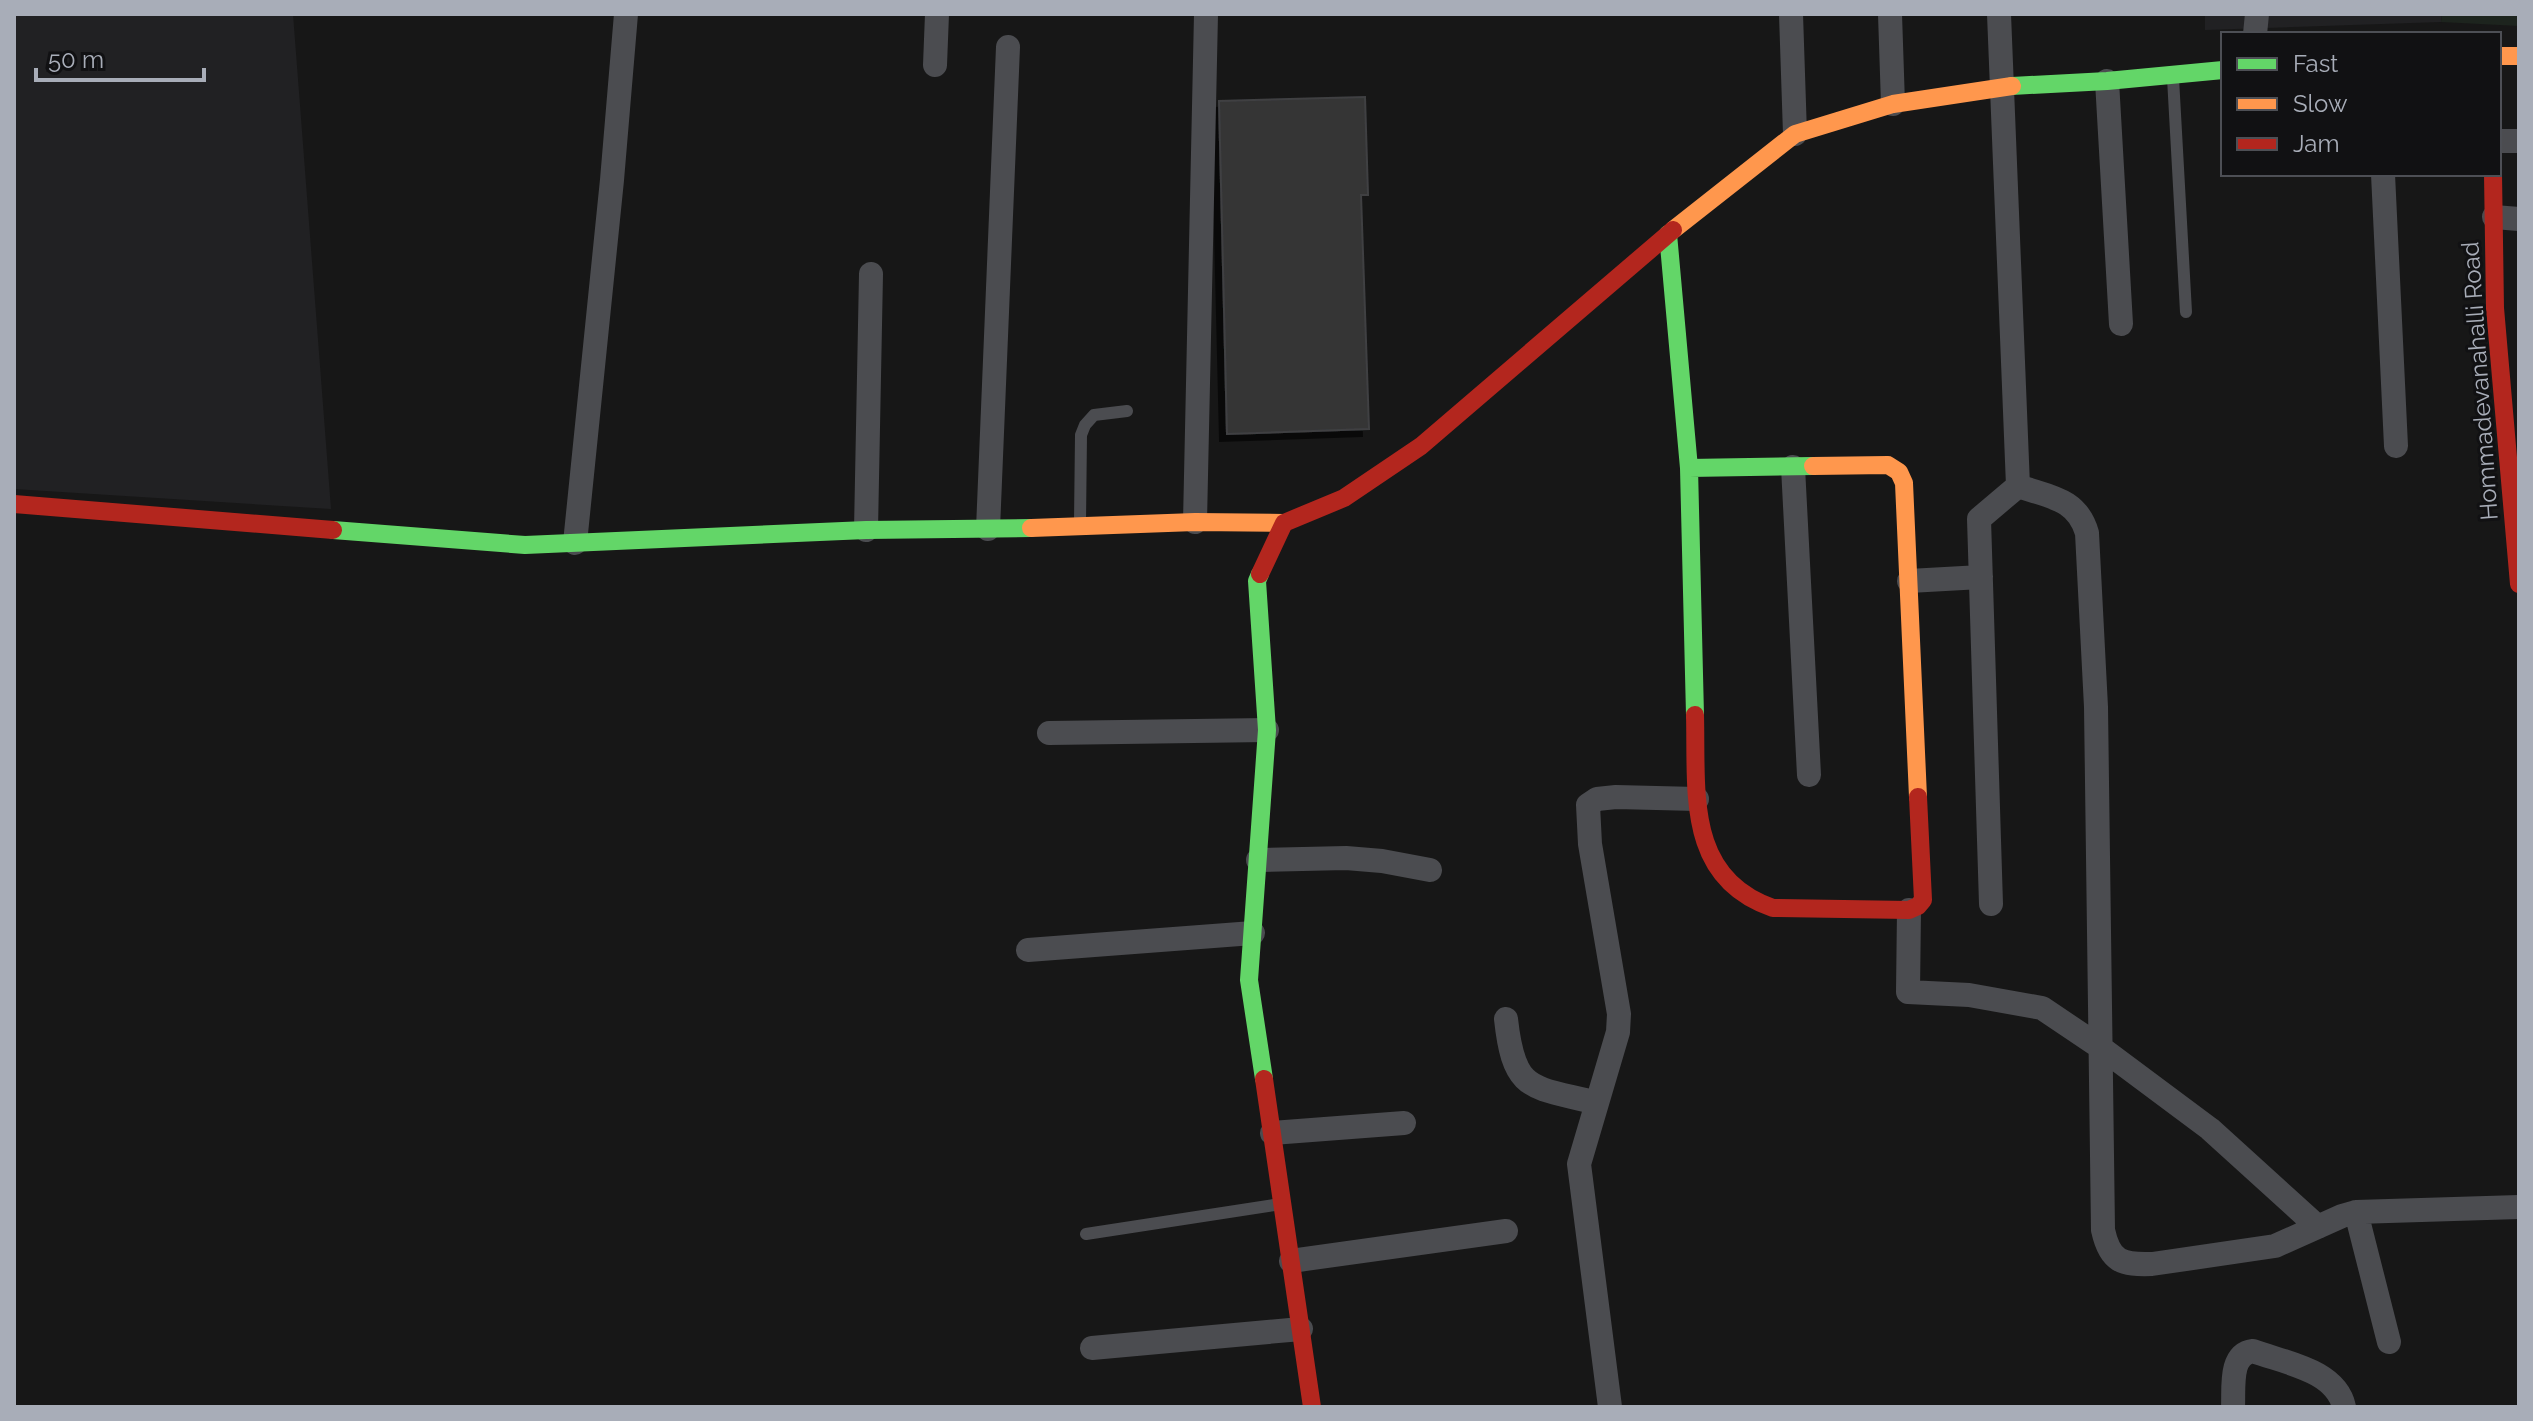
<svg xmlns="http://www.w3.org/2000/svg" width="2533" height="1421" viewBox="0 0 2533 1421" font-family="Raleway,sans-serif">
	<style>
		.built { fill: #212123 }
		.green { fill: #1d241e }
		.building { fill: #353536; stroke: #3f4043; stroke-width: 2; filter: url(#shadow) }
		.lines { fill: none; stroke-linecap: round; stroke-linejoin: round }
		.lane { stroke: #4b4c50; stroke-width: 12 }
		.street { stroke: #4b4c50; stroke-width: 24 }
		.fast { stroke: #63d668; stroke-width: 18 }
		.slow { stroke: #ff974d; stroke-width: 18 }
		.jam { stroke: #b3261e; stroke-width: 18 }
		.labels { text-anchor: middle; stroke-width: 6; stroke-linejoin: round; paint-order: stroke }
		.street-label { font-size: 24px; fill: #a8adb8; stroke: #111113 }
	</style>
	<defs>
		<filter id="shadow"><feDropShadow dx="-7" dy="7" stdDeviation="0" flood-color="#0009"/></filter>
	</defs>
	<rect width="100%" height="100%" fill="#171717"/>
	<path class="built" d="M14 14H293L331 509 14 489Z
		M2205 14H2442L2441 22 2205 30Z"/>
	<path class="green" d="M2442 14H2519V26L2441 22Z"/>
	<path class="building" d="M1365 97 1368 195H1361L1369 429 1227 434 1219 101Z"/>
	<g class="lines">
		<path class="lane" d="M2173 78 2186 312
			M1080 522 1081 435 1085 425 1094 415 1127 411
			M1086 1234 1281 1204"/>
		<path class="street" d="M1791 14 1795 134
			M1890 14 1893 104
			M1999 14 2018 486
			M2255 34 2257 14
			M935 65 937 14
			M2107 81 2121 324
			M2499 141H2519
			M2383 174 2396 446
			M2494 217 2519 219
			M1793 467 1809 775
			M2018 486C2049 497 2077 498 2087 533L2096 707 2103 1230C2110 1262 2122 1265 2152 1264L2275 1246 2342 1216 2356 1212 2519 1207
			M1195 522 1206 14
			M988 529 1008 47
			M866 530 871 274
			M575 543 612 180 626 14
			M1909 581 1981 577
			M1049 733 1267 730
			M1258 860 1346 858 1382 861 1430 870
			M1991 904 1979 519 2018 486
			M1909 910 1908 992 1969 995 2042 1008 2100 1047 2210 1129 2318 1227
			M1028 950 1253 933
			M1506 1019C1514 1094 1532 1086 1597 1103
			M1272 1133 1404 1123
			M2356 1212 2389 1342
			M1291 1261 1506 1231
			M1092 1348 1301 1329
			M1610 1407 1579 1164 1618 1032 1619 1014 1590 844 1588 805 1597 799 1616 797 1697 799
			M2233 1407C2234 1388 2229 1354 2253 1351 2285 1363 2336 1370 2344 1407"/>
		<path class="fast" d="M2012 86 2107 81 2223 70
			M1668 234 1689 468 1695 715
			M1689 468 1813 466
			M333 530 525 545 866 530 1031 528
			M1260 574 1257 581 1267 730 1249 980 1264 1079"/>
		<path class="slow" d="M2499 56H2519
			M1673 230 1795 134 1893 104 2012 86
			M1813 466 1888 465 1899 472 1904 483 1918 797
			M1031 528 1195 522 1284 523"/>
		<path class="jam" d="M2493 174 2495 308 2519 584
			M14 504 333 530
			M1260 574 1284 523 1344 498 1421 446 1673 230
			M1695 715C1697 792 1685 878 1773 908L1909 910 1918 906 1923 900 1918 797
			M1264 1079 1312 1407"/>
	</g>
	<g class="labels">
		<g class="street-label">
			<text transform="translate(2480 381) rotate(-94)" y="8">Hommadevanahalli Road</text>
		</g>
	</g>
	<rect width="2533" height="1421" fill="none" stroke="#a8adb8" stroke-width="32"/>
	<rect x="2221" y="32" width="280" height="144" fill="#111113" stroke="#4d4f55" stroke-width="2"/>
	<rect x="2237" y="58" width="40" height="12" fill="#63d668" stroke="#4d4f55" stroke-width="2"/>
	<text x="2293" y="72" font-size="24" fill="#a8adb8">Fast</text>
	<rect x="2237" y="98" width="40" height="12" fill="#ff974d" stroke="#4d4f55" stroke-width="2"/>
	<text x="2293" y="112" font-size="24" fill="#a8adb8">Slow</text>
	<rect x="2237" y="138" width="40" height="12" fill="#b3261e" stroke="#4d4f55" stroke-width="2"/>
	<text x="2293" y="152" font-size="24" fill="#a8adb8">Jam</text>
	<path d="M36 68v12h168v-12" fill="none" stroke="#a8adb8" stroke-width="4"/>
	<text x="48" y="68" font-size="24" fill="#a8adb8" stroke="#111113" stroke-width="6" paint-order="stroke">50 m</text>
</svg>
